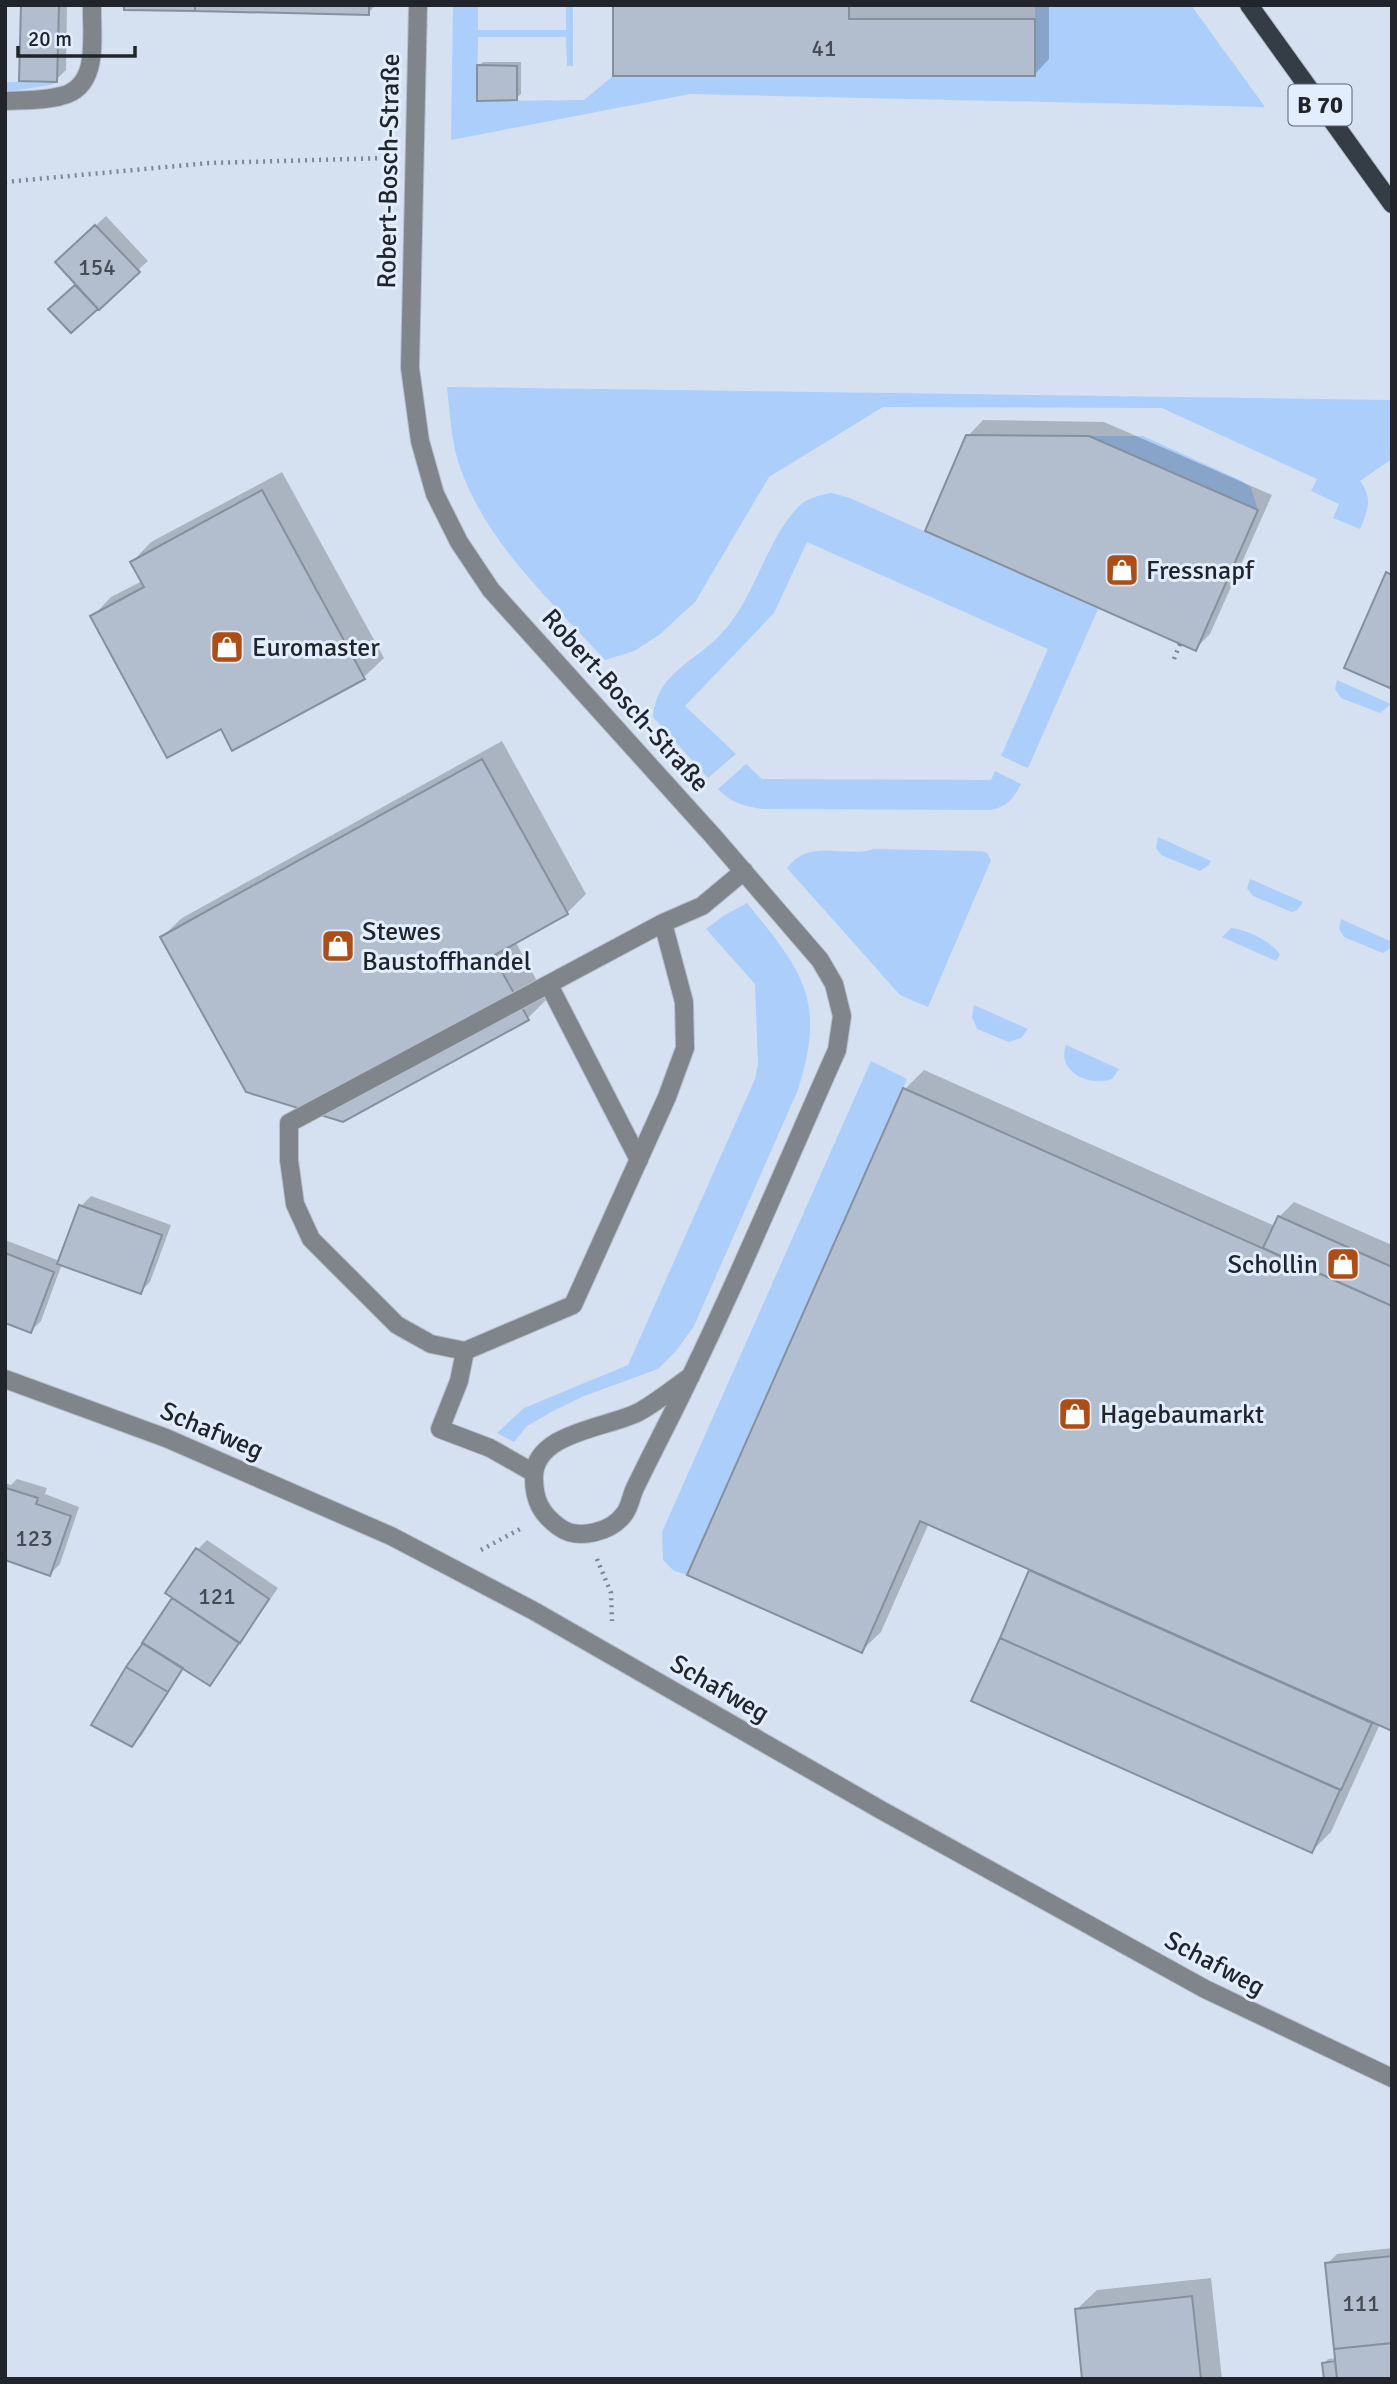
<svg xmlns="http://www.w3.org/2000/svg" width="1397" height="2384" viewBox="0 0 1397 2384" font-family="Signika,sans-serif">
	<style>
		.green { fill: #abcefb }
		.shadow { fill: #0003 }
		.building { fill: #b2becd; stroke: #85909e; stroke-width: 2 }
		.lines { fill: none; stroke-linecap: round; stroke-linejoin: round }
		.minor-casing { stroke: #b5bfcd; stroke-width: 20 }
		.major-casing { stroke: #b5bfcd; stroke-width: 20 }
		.path { stroke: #7e8691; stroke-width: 4.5; stroke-dasharray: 2 5; stroke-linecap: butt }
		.minor { stroke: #80858b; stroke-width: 18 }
		.major { stroke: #343c46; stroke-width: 18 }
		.labels { text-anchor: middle; stroke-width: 6; stroke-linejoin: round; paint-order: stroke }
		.number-label { font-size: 23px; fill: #454b54 }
		.shield { fill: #e2eefe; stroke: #5b616a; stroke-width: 2 }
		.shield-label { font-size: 24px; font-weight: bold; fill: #21252b }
		.street-label { font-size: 26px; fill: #21252b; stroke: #e2eefe }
		.poi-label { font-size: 26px; fill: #21252b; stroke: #e2eefe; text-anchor: start }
	</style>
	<rect width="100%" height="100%" fill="#d5e1f1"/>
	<path class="green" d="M453 5H478V30H566V5H573V66H567L566 37H478L477 101 584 100 613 76H1035V5H1191L1265 107 690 94 451 140Z
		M5 82H57L51 85 5 92Z
		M447 387 1392 400V459L1360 481C1373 498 1368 510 1360 529L1333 518 1339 504 1311 491 1317 479 1162 408 883 407 769 477 695 602 659 635 634 651 605 660C551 601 487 544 460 467 451 442 450 413 447 387Z
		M1089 436H1143L1240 480 1251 488 1258 510Z
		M832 493 850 498 1098 609 1028 768 1001 756 1048 649 807 542 774 613 685 706 736 754 708 778 653 717C656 674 693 663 719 636 755 600 763 545 798 507 807 498 819 495 832 493Z
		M1337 680 1391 704 1380 713 1341 698 1335 689Z
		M746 764 762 779 991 780 995 771 1021 784C1013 799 1008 806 991 810L763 809C745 807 730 802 718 789Z
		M1158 837 1211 861 1209 865 1200 871 1161 855 1156 848Z
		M874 849 982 851 987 853 991 860 928 1007 900 995 787 868C811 837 843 859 874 849Z
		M1250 879 1303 902 1297 910 1292 912 1253 896 1247 888Z
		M747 903C804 973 827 1001 797 1092L694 1326 676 1351 658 1369 584 1396 553 1411 527 1426 514 1442 497 1433 524 1408 628 1365 755 1079 758 1064 755 984 706 929 723 916Z
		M1341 919 1392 942V947L1383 953 1344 937 1339 929Z
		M1231 928C1247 930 1272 941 1280 955L1276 961 1222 937Z
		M974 1005 1028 1029 1021 1038 1009 1042 977 1029 972 1017Z
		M1066 1045 1119 1069 1112 1079C1090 1087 1056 1072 1066 1045Z
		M871 1061 907 1079 687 1575 674 1571 663 1560 662 1532Z"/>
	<path class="shadow" d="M23 5H67L66 70 56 80Z
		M125 5H376L368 13Z
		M615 5H1049V59L1035 74Z
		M483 62H521V94L516 98 478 66Z
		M106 216 148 261 71 331 51 309 78 284 67 252Z
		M983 420 1104 422 1272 495 1210 634 1195 649 968 436Z
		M282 472 384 658 364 677 232 748 221 727 92 617 111 597 142 581 132 562 151 542Z
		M502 741 586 894 567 913 515 941 547 999 528 1018 162 937 182 918Z
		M924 1070 1275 1226 1279 1217 1294 1202 1392 1245V1730L1380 1724 1331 1832 1312 1851 974 1700 1032 1569 929 1523 881 1632 861 1651 905 1089Z
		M91 1196 171 1225 150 1282 140 1292 62 1264 41 1321 31 1331 5 1321V1240L60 1261 81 1206Z
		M17 1479 47 1488 45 1494 79 1507 60 1564 50 1574 5 1558V1483L11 1485Z
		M207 1540 278 1588 219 1674 210 1684 183 1667 142 1735 132 1745 145 1642 175 1598 197 1550Z
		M1392 2248V2379H1325L1324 2364 1328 2359 1337 2358 1327 2264 1337 2254Z
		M1211 2278 1222 2379H1084L1077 2309 1097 2290Z"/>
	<path class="building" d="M21 5H59L57 82 19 81Z
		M124 5H195V11L124 10Z
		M195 5H369V15L195 11Z
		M613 5H849V19H1035V76H613Z
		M477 65 517 66V100L477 101Z
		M95 225 140 272 99 310 55 262Z
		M75 285 98 309 71 333 48 309Z
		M966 435 1089 436 1258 510 1196 651 925 531Z
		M262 490 365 679 232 751 221 729 167 758 90 616 144 587 130 562Z
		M1386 572 1392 575V689L1344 668Z
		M482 759 568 914 493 956 529 1020 343 1122 246 1092 160 937Z
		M903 1088 1392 1306V1731L920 1521 862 1653 687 1575Z
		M79 1205 162 1235 141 1294 57 1264Z
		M1278 1216 1392 1267V1306L1263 1248Z
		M5 1253 54 1272 31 1333 5 1323Z
		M6 1488 38 1498 36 1504 71 1516 50 1576 5 1560Z
		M196 1548 269 1599 240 1643 165 1593Z
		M1029 1570 1372 1723 1341 1790 1000 1638Z
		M172 1598 239 1643 210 1686 142 1643Z
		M1000 1638 1340 1790 1312 1853 971 1701Z
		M143 1643 183 1668 168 1692 126 1667Z
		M126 1667 168 1692 132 1747 91 1725Z
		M1392 2256V2343L1334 2349 1325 2263Z
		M1192 2296 1201 2379H1082L1075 2309Z
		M1392 2343V2379H1337L1334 2349Z
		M1335 2361 1337 2379H1324L1322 2363Z"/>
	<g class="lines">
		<defs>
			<path id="minor" d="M418 5 410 368 420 441 435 494 459 542 491 590 713 836 820 960 834 984 842 1016 837 1050C783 1171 732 1294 673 1412 660 1438 647 1463 635 1488 631 1496 630 1506 625 1513 612 1532 578 1541 559 1527 541 1514 534 1500 534 1478 533 1432 608 1428 639 1412 657 1402 674 1388 691 1376
				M5 101C23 100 43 101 61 96 101 87 91 36 92 5
				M549 985 639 1160
				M465 1351 431 1344 397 1325 311 1239 295 1204 289 1160V1123L663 923
				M5 1379 166 1438 391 1536 534 1611 881 1810 1205 1989 1392 2078
				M534 1473 490 1448 440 1429 459 1381 465 1351 573 1305 667 1097 685 1048 684 1002 663 923 702 906 744 871"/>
			<path id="major" d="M1249 5 1392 204"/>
		</defs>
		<use href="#minor" class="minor-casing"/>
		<use href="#major" class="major-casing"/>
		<path class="path" d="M5 182 209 163 388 158
			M1174 659 1180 644
			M481 1550 522 1528
			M597 1559 611 1593 612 1621"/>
		<use href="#minor" class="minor"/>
		<use href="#major" class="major"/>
	</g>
	<defs>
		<symbol id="shop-square" viewBox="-11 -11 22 22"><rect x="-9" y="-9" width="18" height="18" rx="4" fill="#b04d15" stroke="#e2eefe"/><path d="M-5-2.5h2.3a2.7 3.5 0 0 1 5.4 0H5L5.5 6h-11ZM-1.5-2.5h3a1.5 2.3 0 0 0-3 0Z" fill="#fff"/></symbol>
	</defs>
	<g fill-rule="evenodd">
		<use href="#shop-square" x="1103" y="551" width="38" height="38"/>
		<use href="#shop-square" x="208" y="628" width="38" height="38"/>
		<use href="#shop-square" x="319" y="927" width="38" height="38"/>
		<use href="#shop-square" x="1324" y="1245" width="38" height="38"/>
		<use href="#shop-square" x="1056" y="1395" width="38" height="38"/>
	</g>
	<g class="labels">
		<g class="number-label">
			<text x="824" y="56">41</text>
			<text x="97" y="275">154</text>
			<text x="34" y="1546">123</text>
			<text x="217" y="1604">121</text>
			<text x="1361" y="2311">111</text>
		</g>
		<rect class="shield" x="1288.5" y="84.5" width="63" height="41" rx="5"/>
		<g class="shield-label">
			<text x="1320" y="113">B 70</text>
		</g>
		<g class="street-label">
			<text transform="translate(388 171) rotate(-89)" y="9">Robert-Bosch-Straße</text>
			<text transform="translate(626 700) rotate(48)" y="9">Robert-Bosch-Straße</text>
			<text transform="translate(212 1430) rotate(23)" y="9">Schafweg</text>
			<text transform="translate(720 1688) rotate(30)" y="9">Schafweg</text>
			<text transform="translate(1215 1963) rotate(28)" y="9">Schafweg</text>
		</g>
		<g class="poi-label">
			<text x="1146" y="579">Fressnapf</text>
			<text x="252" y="656">Euromaster</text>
			<text x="362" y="940">Stewes<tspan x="362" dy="30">Baustoffhandel</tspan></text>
			<text x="1318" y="1273" text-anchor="end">Schollin</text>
			<text x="1100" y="1423">Hagebaumarkt</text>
		</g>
	</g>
	<rect width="1397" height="2384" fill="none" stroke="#21252b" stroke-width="14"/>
	<path d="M18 46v10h117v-10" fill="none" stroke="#21252b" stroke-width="3.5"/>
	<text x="28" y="46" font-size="21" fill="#21252b" stroke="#e2eefe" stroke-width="5" paint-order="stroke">20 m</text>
</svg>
